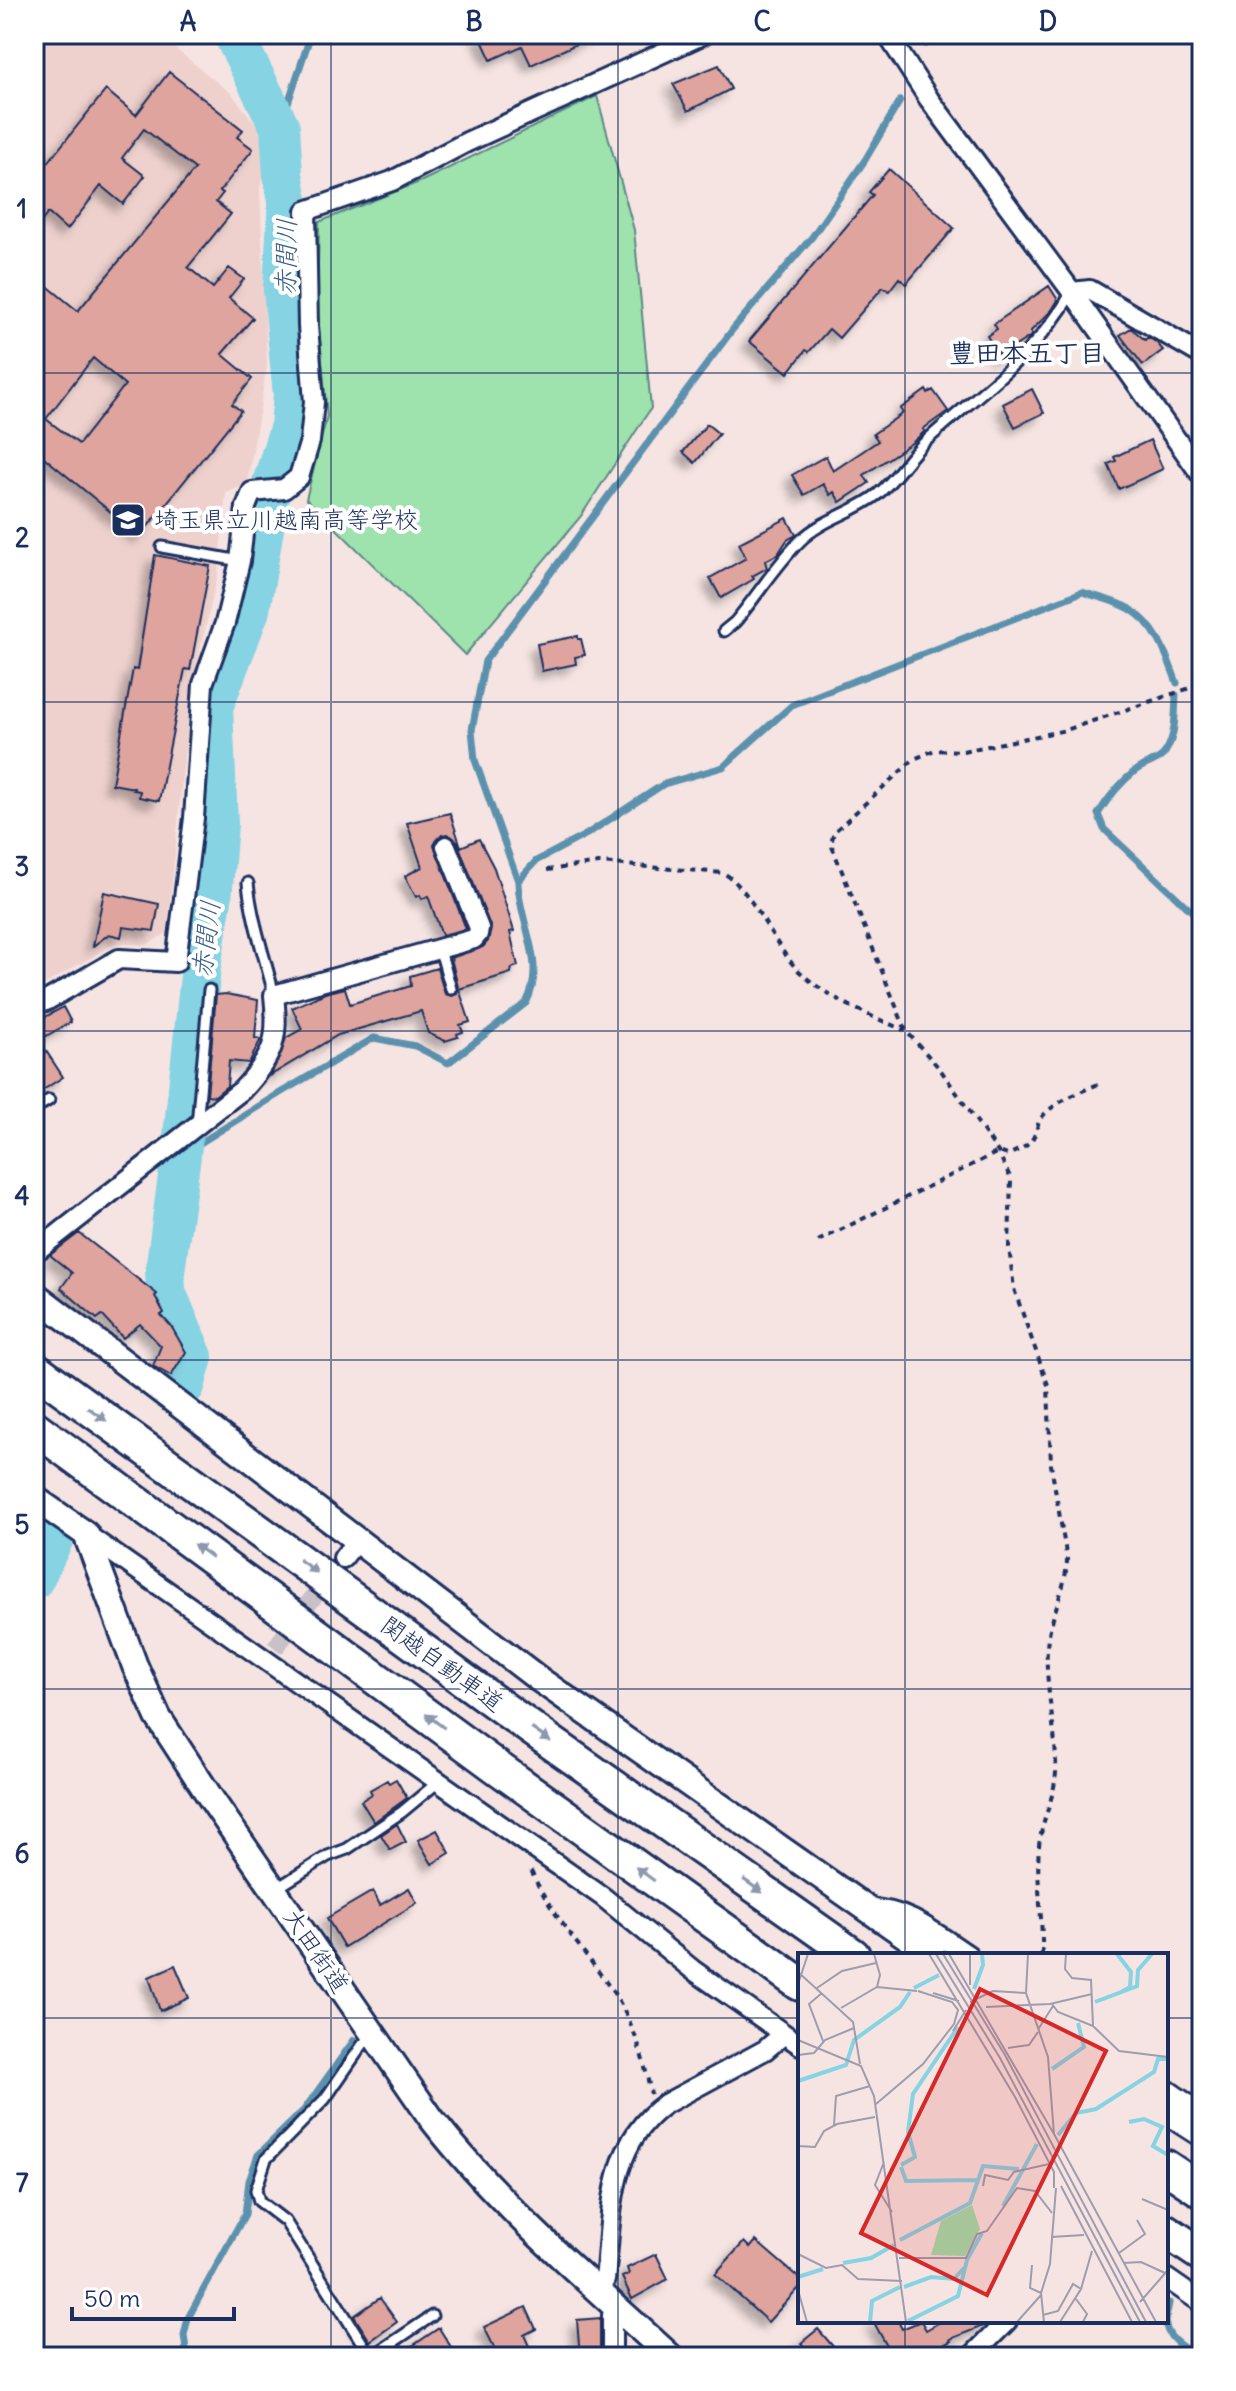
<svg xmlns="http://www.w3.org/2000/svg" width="1236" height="2391" viewBox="0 0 1236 2391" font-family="Delius,'Klee One',sans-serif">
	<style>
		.built { fill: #eed1cd }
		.green { fill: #9ee2ae; stroke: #5c8886; stroke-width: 2 }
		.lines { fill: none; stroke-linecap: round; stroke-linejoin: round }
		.stream { stroke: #5b91ae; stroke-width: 7 }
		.river { stroke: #85d3e3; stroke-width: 40 }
		.building { fill: #dea49d; stroke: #1b2f5e; stroke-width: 2; fill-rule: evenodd; filter: url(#shadow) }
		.street-tunnel { stroke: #c9c0c8; stroke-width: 18; stroke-dasharray: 18 9; stroke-linecap: butt }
		.lane-casing { stroke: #1b2f5e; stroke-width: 15 }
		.street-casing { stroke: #1b2f5e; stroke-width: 24 }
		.secondary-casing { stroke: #1b2f5e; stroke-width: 30 }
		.highway-casing { stroke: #1b2f5e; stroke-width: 38 }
		.path { stroke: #1b2f5e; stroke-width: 4; stroke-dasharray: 6 6; stroke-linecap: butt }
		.lane { stroke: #fff; stroke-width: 9 }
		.street { stroke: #fff; stroke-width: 18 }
		.secondary { stroke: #fff; stroke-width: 24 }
		.highway { stroke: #fff; stroke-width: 32 }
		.oneway { fill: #8d97ae }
		.grid { fill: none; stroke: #1b2f5e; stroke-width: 2; stroke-opacity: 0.55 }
		.labels { text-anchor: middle; stroke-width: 8; stroke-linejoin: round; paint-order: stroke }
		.poi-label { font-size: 24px; fill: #1b2f5e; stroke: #fff; text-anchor: start }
		.street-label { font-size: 24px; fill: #1b2f5e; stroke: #fff }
		.water-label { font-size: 26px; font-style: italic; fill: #3b6086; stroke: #fff }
		.neighbourhood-label { font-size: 26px; font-weight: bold; fill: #1b2f5e; stroke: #fff }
		.inset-river { fill: none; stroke: #85d3e3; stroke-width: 4 }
		.inset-road { fill: none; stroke: #9e9cad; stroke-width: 2 }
		.view { fill: #d62828; fill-opacity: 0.15; stroke: #d62828; stroke-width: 4 }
		.inset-edge { fill: none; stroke: #1b2f5e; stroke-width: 4 }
		.neatline { fill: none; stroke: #1b2f5e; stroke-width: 3 }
		.grid-label { font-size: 26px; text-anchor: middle; font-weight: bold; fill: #1b2f5e }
	</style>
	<defs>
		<filter id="shadow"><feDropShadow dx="-7" dy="7" stdDeviation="4" flood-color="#0004"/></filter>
	</defs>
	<rect width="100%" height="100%" fill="#f5e4e2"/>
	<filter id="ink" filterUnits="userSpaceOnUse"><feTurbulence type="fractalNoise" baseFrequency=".0125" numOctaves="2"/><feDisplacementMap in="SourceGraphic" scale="16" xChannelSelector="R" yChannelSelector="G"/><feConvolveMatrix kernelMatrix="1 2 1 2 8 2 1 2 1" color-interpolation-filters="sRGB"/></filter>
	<g filter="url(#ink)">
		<path class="built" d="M34 34H157L232 94 258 127 268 158 260 188 267 366 247 484 226 493 218 574 191 689 167 933 146 945 116 943 38 988H34Z"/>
		<path class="green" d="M597 96 634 230 651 408 581 516 465 655 306 499 327 416 317 305 319 222 422 181Z"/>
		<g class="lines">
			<path class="stream" d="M926 44 931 34
				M280 127 311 34
				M1176 695C1175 713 1176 735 1166 751 1160 762 1144 763 1135 771 1120 783 1108 798 1098 814L1104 829 1202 921
				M518 881 536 861 587 834 664 784 723 767 792 705 1082 592C1097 597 1116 601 1130 609 1157 625 1167 656 1177 683
				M181 1155 280 1093 374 1038 415 1046 448 1063 526 1003C548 963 518 922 518 881L475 760 472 730 485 661 733 329 812 237 865 160 900 101
				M1166 2318 1169 2303
				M1165 2321C1167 2340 1183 2347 1197 2356
				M187 2357 184 2335 188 2318 245 2214 249 2181 258 2155 304 2110 354 2040"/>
			<path class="river" d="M233 34 280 127 283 175 288 200 283 289 293 395 290 426 271 487
				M185 1386 193 1357 166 1292 165 1271 181 1155 201 967 212 899 218 823 213 707 250 610 270 493
				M34 1579 53 1540"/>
		</g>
		<path class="building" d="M479 34H598L531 65 522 46 491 60Z
			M719 65 731 89 688 111 673 84Z
			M169 72 243 130 237 137 253 149 220 191 223 193 216 202 231 214 188 267 213 288 229 268 244 279 229 298 253 318 222 354 252 379 232 404 241 411 140 536 34 449V275L78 311 195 169 144 129 122 158 145 176 123 204 101 186 67 230 48 213 34 231V180L106 90 136 115ZM93 358 125 385 79 444 46 419Z
			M889 169 954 228 906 284 899 278 889 291 883 287 839 338 829 329 809 352 806 350 788 373 749 341 873 195 869 192Z
			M1049 286 1058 300 1052 310 1031 331V336L1000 356 987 336 997 329 994 324Z
			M1131 328 1145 340 1148 337 1157 343 1163 350 1143 365 1120 335Z
			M1032 389 1044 413 1015 427 1003 404Z
			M926 390 928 393 933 390 948 411 923 429 925 431 913 442 864 475 869 483 840 502 834 492 830 495 823 484 804 495 792 475 826 456 833 471 878 441 873 434 903 413 900 409Z
			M707 424 719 434 695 463 683 452Z
			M1150 440 1163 469 1119 489 1108 464 1116 461 1114 457Z
			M787 518 796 535 787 540 778 554 765 561 767 568 752 576 754 579 721 598 710 578 746 558 739 543Z
			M155 555 210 566 190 670 185 669 159 801 139 797 140 791 133 790 134 788 112 784 133 669 137 670Z
			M578 636V639H581L585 655 575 657 576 664 542 671 537 644Z
			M450 813 461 847 479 839 494 868 514 931 510 932 518 966 512 968 511 973 459 989 470 1022 460 1025 463 1032 457 1034 458 1037 445 1041 428 1033 421 1011 338 1035 271 1075 286 1038 302 1029 292 1008 325 993 345 988 350 1004 411 986 410 976 437 968 445 994 452 996 457 994 458 987 451 958 483 947 488 941 491 929 457 841 448 834 442 835 434 845 466 929 442 935 428 896 422 899 420 895 416 897 405 876 422 867 407 823Z
			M104 892 159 904 154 931 123 927 121 937 109 934 93 946Z
			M226 994 258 1000 255 1038 261 1039 249 1063 229 1061 227 1086 215 1096 207 1095 216 995Z
			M63 1007 71 1022 39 1040 63 1077 34 1096V1023Z
			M79 1233 157 1294 155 1296 164 1313 161 1315 171 1326 186 1352 171 1376 153 1366 161 1346 140 1324 123 1338 102 1315 97 1319 61 1288 72 1273 50 1255Z
			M396 1779 407 1798 374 1822 361 1801 372 1794 370 1790 387 1780 389 1783Z
			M397 1824 406 1842 390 1850 381 1835Z
			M437 1830 450 1853 432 1864 418 1840Z
			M409 1888 417 1903 344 1947 327 1918 373 1891 380 1905Z
			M175 1965 189 1998 160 2011 149 1977Z
			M756 2241 800 2279V2287L768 2322 715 2274 744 2242 750 2248Z
			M656 2254 668 2279 632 2299 622 2277 629 2274 627 2268Z
			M380 2298 397 2322 370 2341 354 2316Z
			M526 2307 536 2329 524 2335 534 2357H499L484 2327Z
			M600 2318V2357H580L577 2320Z
			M873 2321H898L902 2329 921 2321 926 2330 942 2321H990L986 2325 950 2339 951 2341 921 2357H893Z
			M439 2328 451 2347 437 2357H396Z
			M818 2329 842 2357H813L801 2343Z"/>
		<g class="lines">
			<path class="street-tunnel" d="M275 1648 331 1574"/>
			<defs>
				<path id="lane" d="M162 547 240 561
					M724 631 735 622C757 596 776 565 800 541 822 519 854 513 878 494 897 478 909 456 927 440 979 393 1037 354 1072 292
					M248 883C252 922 265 957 274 995
					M440 950 451 989
					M34 1109 49 1100
					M197 1125 209 990
					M274 1890 328 1856 347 1849 402 1812 437 1783
					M373 2036 363 2044 325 2099 266 2159 256 2190 259 2201 285 2221 371 2357 432 2316"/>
				<path id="street" d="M887 34 929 99 1072 292 1202 476
					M1072 292 1090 290 1202 355
					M34 1004 46 1001 119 959 176 962 194 818 203 684 225 623 240 561 246 507 252 492 284 489 299 477 310 441 314 402 308 326 306 211 392 181 467 142 704 34
					M34 1253 242 1090C274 1056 279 1040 274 995L474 939 478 934 479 928 446 846
					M86 1534 603 1897 693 1970 800 2045
					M343 1558 357 1540
					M867 1909C906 1908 936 1934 968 1955
					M1166 2089 1202 2114
					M1166 2278 1202 2303
					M598 2289 605 2280C612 2217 607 2145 665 2104L765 2050 784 2034
					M612 2357V2315L618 2308
					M971 2357 1007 2321
					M1197 2357 1202 2349"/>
				<path id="secondary" d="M34 1294 540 1680 933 1955
					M34 1498 86 1534 135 1666 158 1717 212 1800 431 2118C500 2207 588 2281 671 2357
					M1166 2111 1202 2134"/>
				<path id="highway" d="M34 1368 518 1719 853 1955
					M34 1427 498 1768 800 1984
					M1166 2167 1202 2191
					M1166 2231 1202 2255"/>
			</defs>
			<use href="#lane" class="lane-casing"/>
			<use href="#street" class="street-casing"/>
			<use href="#secondary" class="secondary-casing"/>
			<use href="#highway" class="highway-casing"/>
			<path class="path" d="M547 870 599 863 723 873C751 887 772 944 798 970 829 1000 867 1014 906 1031
				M818 1241 998 1152 1008 1155C1018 1150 1029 1147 1034 1136 1037 1131 1037 1124 1041 1118 1056 1100 1082 1092 1102 1082
				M34 1560 42 1532
				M531 1871C552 1917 587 1953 615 1995 634 2024 644 2060 651 2094
				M1042 1955C1043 1919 1036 1882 1039 1846 1042 1817 1058 1792 1056 1762 1055 1724 1045 1686 1047 1647 1050 1615 1067 1587 1067 1559L1051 1465 1048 1385 1014 1289 1009 1247 1011 1179 998 1152 940 1069 906 1031 831 844 834 832 914 759 926 754 934 750 963 751 1066 730 1202 684
				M34 2348 36 2357"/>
			<use href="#lane" class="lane"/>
			<use href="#street" class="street"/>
			<use href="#secondary" class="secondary"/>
			<use href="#highway" class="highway"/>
		</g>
		<defs><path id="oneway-solid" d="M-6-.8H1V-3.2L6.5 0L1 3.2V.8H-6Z" transform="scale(2)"/></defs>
		<g class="oneway">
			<use href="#oneway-solid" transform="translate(97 1414) rotate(36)"/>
			<use href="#oneway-solid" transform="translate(203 1551) rotate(-144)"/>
			<use href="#oneway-solid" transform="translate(308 1566) rotate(36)"/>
			<use href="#oneway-solid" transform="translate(435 1721) rotate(-143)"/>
			<use href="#oneway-solid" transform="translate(541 1735) rotate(35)"/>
			<use href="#oneway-solid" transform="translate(645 1874) rotate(-144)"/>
			<use href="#oneway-solid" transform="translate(753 1886) rotate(35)"/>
		</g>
	</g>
	<path class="grid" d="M331 34V2357M618 34V2357M905 34V1955M34 373H1202M34 702H1202M34 1031H1202M34 1360H1202M34 1689H1202M34 2018H800M1166 2018H1202M905 2321V2357"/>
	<defs>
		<symbol id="school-square" viewBox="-11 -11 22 22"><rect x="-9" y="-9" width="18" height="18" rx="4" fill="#1b2f5e" stroke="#fff"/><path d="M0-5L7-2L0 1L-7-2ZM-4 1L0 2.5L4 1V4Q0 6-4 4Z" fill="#fff"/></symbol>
	</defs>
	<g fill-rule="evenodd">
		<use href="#school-square" x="108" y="500" width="40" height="40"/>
	</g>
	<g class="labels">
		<g class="poi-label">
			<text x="154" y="528">埼玉県立川越南高等学校</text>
		</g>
		<g class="street-label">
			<text transform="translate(442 1664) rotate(36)" y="8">関越自動車道</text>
			<text transform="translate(316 1951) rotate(56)" y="8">大田街道</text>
		</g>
		<g class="water-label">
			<text transform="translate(286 257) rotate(-89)" y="9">赤間川</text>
			<text transform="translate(206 939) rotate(-83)" y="9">赤間川</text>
		</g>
		<g class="neighbourhood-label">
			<text x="1027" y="362">豊田本五丁目</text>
		</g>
	</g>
	<g transform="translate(798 1953)">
		<rect width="370" height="370" fill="#f5e4e2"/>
		<path d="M174 252 182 276 167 303 133 302 143 268Z" fill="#9ee2ae"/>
		<path class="inset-river" d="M319 1 333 19 332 34 323 39M116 35 141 22M176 36 185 12 184 1M297 49 339 33 340 17 354 1M254 116 286 94 280 70M0 128 48 112 56 87 102 54 112 39M331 169 346 166 364 174 355 193 370 202M260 182 278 160 298 156 356 119 360 106H370M103 212 117 204 110 179 115 141 160 74M103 214 108 228 179 227M205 253 239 191M102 287 172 250 185 213 221 216M45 310 73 305 96 292M0 324 25 316M106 334 133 324 156 326 166 315M110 368 160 343 169 307 184 280M72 369 74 348 102 334"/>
		<path class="inset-road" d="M76 1 82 22 79 34M131 1 217 144 256 219V235M138 1 202 105 342 369M145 1 207 102 348 369M151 1 256 181M230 1 228 40 250 104 256 181 358 369M268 1 267 16 274 25 293 27 295 73 321 98 370 104M0 19 55 69 62 111M0 31 10 1M172 32V1M19 35 44 18 78 10M24 40 11 51 25 88M135 40 161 48M172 49 195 38 228 40M254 51 260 59 295 73M188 54 252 51 294 41M43 55 79 34 119 38M241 75 255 53M155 78 168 57M0 87 63 113 76 143 108 369M210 95 231 92 240 79M0 102 16 100 27 87 56 75M78 151 125 111 156 71 160 57 154 49 120 38M36 172 38 143 72 133M0 193 17 194 26 178 39 171 77 164M86 209 77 232 94 259M185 233 187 222 210 227 216 219 251 211M263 233 334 369M344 246 370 257M253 284 286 282M321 300 347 281 339 267M0 301 28 315 44 312 60 326 104 328M101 305H168L179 281 189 278 219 235 237 238 254 260M325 310 343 309 367 320M234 312 232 335 243 340M283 336 294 298M0 337 9 369M278 346 289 361 285 369M342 349 370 317M245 362 260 358 275 331 283 336 262 369M219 369 243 342M246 369 243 340 252 311 258 235"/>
		<path class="view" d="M182 36 308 98 189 342 63 280Z"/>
		<rect width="370" height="370" class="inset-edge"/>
	</g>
	<rect width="1236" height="2391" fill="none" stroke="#fff" stroke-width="88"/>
	<path d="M72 2307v12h162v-12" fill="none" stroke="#1b2f5e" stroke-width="4"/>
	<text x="84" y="2307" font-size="24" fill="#1b2f5e" stroke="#ffffff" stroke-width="6" paint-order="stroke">50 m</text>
	<rect x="44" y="44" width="1148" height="2303" class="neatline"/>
	<g class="grid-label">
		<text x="188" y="31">A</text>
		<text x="474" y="31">B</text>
		<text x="762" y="31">C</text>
		<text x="1048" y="31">D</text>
		<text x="22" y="218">1</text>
		<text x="22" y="547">2</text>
		<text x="22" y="876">3</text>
		<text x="22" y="1205">4</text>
		<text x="22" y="1534">5</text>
		<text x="22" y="1863">6</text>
		<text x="22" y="2192">7</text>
	</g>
</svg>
